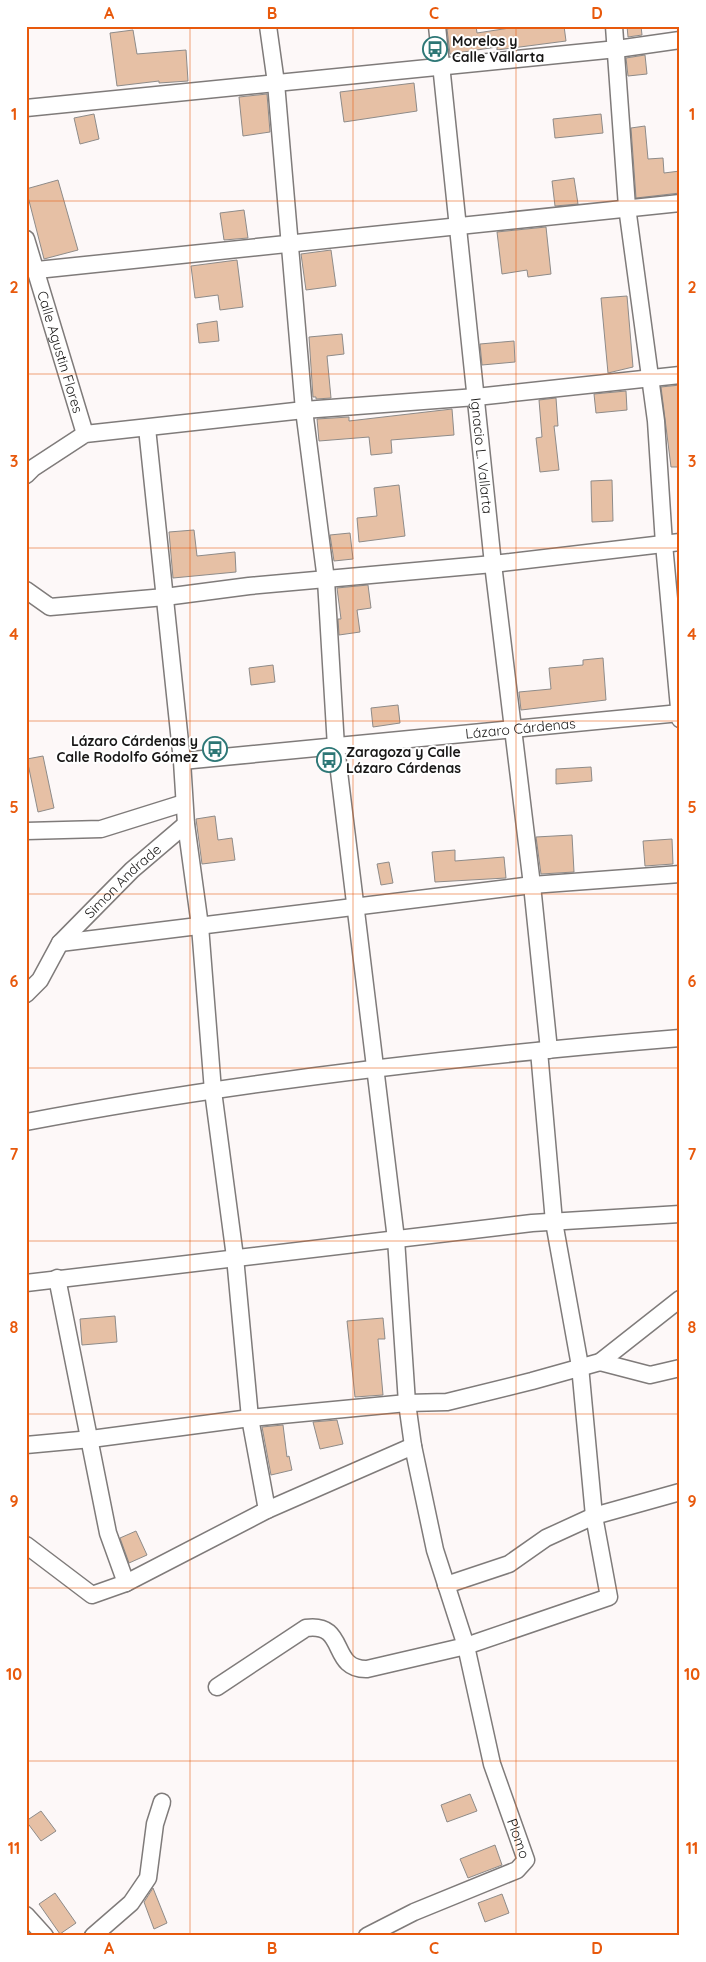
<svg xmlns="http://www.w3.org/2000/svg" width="706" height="1962" viewBox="0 0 706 1962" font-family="Quicksand,sans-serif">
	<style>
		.building { fill: #e6c0a5; stroke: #8e8b89 }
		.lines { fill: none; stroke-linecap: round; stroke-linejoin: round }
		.minor-casing { stroke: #7f7b7a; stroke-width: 19 }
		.minor { stroke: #fff; stroke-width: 16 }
		.grid { fill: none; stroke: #e8590c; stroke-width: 1; stroke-opacity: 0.55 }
		.labels { text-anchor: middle; stroke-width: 4; stroke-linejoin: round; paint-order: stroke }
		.poi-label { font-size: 14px; font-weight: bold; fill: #181716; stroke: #fff; text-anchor: start }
		.street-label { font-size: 14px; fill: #181716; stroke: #fff }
		.neatline { fill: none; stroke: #e8590c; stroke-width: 2 }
		.grid-label { font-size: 16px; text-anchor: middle; font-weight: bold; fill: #e8590c }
	</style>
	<rect width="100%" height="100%" fill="#fdf8f8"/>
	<path class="building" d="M464 26H476L477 33 523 26H564L566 41 497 50V47L450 54 447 29Z
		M627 26H641L642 35 628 37Z
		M133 30 137 54 186 50 188 81 159 83V81L117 86 110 33Z
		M645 55 647 74 628 76 626 58Z
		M414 83 417 111 344 122 340 92Z
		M267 94 270 132 243 136 239 97Z
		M94 114 99 139 80 144 74 118Z
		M601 114 603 133 555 138 553 119Z
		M645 126 648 159 663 158 664 173 680 171V193L636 198 631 128Z
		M574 178 578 204 555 206 552 181Z
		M58 180 78 250 44 259 26 189Z
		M244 210 248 238 224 240 220 213Z
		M546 227 551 274 528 277 527 270 502 274 497 232Z
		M331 250 336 286 306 290 301 254Z
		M237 260 243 307 220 310 218 295 195 298 191 266Z
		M627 296 633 367 608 373 601 298Z
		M217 321 219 341 199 343 197 324Z
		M342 334 344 354 327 356 331 398 316 399V397H313L309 337Z
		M514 341 515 362 482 365 480 344Z
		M680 385V467H671L661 387Z
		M626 391 627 410 596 413 594 394Z
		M556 398 558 426H554L559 470 540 472 536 438 542 437 539 400Z
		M452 409 454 435 391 440 392 453 371 455 369 437 319 441 317 419 349 417V421Z
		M612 480 613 521 592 522 591 481Z
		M399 485 405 536 359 542 357 518 377 516 374 488Z
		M194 530 197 556 235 552 236 572 173 578 169 532Z
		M350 533 353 559 334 561 330 535Z
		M368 585 371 608 357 610 360 632 339 635 338 619H341L337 588Z
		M603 658 606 700 521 710 519 692 551 689 549 668 583 665V660Z
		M273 665 275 682 251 685 249 668Z
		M398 705 400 723 373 727 371 708Z
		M43 756 54 808 38 812 27 759Z
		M591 767 592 781 556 784V769Z
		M215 816 218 840 232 838 235 860 202 864 196 819Z
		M572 835 574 872 541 874 536 837Z
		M672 839 673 864 645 866 643 841Z
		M455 850V861L504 857 506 878 435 882 432 852Z
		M389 862 393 883 381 885 377 864Z
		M115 1316 117 1342 82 1345 80 1319Z
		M383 1318 385 1339H378L383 1395 355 1397 347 1321Z
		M337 1420 343 1444 320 1449 313 1422Z
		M283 1425 287 1457 289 1456 292 1470 271 1475 262 1427Z
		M136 1531 147 1555 129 1563 120 1538Z
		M470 1794 477 1811 447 1822 441 1805Z
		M41 1811 56 1831 41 1841 26 1821Z
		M495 1845 502 1865 468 1878 460 1859Z
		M153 1888 167 1923 154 1929 144 1902Z
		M55 1893 76 1923 60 1934 39 1904Z
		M502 1894 509 1913 485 1922 478 1903Z"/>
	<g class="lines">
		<defs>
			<g id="minor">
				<path id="s1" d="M268 26 276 83 304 410 326 580 336 747 396 1239 407 1403 413 1446 435 1550 466 1646 492 1764 526 1860 517 1870 414 1912 367 1936"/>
				<path id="s2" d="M437 26 493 564 532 885 549 1050"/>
				<path d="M614 26 627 207 656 421 664 544 680 719"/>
				<path d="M26 108 617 49 680 40"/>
				<path id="s3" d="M26 239 85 434"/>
				<path d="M37 270 680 203"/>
				<path d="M147 428 182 761 186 824 200 926 213 1091 235 1257 250 1418 267 1510"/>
				<path d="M26 475 33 468 85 434 304 410 476 397 680 375"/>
				<path d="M26 590 50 607 165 597 249 586 493 564 680 542"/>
				<path id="s4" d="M182 761 680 713"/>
				<path d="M26 831 101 829 184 803"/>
				<path d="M60 943 532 885 680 874"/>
				<path id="s5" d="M26 994 40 980 60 943 132 870 186 824"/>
				<path d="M26 1122C241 1081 461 1056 680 1038"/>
				<path d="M57 1278 108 1533 126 1583"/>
				<path d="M26 1283 532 1223 680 1214"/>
				<path d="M600 1362 650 1375 680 1368"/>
				<path d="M26 1445 91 1439 250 1418 407 1403 447 1402 532 1381 600 1362 680 1299"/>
				<path d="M26 1545 92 1595 126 1583 267 1510 413 1446"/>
				<path d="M446 1585 509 1564 546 1538 594 1516 680 1492"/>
				<path d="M217 1687 306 1628C348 1622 329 1670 367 1669L466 1646 609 1597 594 1516 580 1366 554 1222 539 1051"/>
				<path d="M26 1915 45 1936"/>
				<path d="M93 1936 131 1903 148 1878 155 1824 162 1802"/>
			</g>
		</defs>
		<use href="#minor" class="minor-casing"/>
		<use href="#minor" class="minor"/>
	</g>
	<path class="grid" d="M190 26V1936M353 26V1936M516 26V1936M26 201H680M26 374H680M26 548H680M26 721H680M26 894H680M26 1068H680M26 1241H680M26 1414H680M26 1588H680M26 1761H680"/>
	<defs>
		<symbol id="bus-ring" viewBox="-11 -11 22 22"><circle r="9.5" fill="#fff" stroke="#2d7776" stroke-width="1.5"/><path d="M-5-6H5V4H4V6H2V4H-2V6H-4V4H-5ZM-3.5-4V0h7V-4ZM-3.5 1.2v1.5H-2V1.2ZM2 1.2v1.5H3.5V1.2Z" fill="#2d7776"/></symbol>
	</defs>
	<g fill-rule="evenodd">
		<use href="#bus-ring" x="421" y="35" width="28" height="28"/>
		<use href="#bus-ring" x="201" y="735" width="28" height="28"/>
		<use href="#bus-ring" x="315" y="746" width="28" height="28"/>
	</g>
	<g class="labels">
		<g class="poi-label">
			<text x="452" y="46">Morelos y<tspan x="452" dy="16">Calle Vallarta</tspan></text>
			<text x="198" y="746" text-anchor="end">Lázaro Cárdenas y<tspan x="198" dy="16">Calle Rodolfo Gómez</tspan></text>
			<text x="346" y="757">Zaragoza y Calle<tspan x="346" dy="16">Lázaro Cárdenas</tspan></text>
		</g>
		<g class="street-label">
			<text dy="5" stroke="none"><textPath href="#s3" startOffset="118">Calle Agustin Flores</textPath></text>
			<text dy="5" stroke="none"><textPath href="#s2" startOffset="432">Ignacio L. Vallarta</textPath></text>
			<text dy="5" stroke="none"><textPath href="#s4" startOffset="340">Lázaro Cárdenas</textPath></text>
			<text dy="5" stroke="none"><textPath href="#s5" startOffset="150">Simon Andrade</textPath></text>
			<text dy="5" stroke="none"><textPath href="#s1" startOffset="1835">Plomo</textPath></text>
		</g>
	</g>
	<rect width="706" height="1962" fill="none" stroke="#ffffff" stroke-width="55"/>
	<rect x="28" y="28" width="650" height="1906" class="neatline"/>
	<g class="grid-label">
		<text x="109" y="19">A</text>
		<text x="272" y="19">B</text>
		<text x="434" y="19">C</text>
		<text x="597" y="19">D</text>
		<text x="14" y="120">1</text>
		<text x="692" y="120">1</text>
		<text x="14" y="293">2</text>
		<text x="692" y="293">2</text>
		<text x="14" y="467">3</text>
		<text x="692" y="467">3</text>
		<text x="14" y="640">4</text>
		<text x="692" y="640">4</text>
		<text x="14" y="813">5</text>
		<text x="692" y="813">5</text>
		<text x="14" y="987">6</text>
		<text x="692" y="987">6</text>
		<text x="14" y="1160">7</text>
		<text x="692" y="1160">7</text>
		<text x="14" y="1333">8</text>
		<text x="692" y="1333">8</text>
		<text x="14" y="1507">9</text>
		<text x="692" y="1507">9</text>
		<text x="14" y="1680">10</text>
		<text x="692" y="1680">10</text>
		<text x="14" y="1854">11</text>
		<text x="692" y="1854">11</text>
		<text x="109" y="1954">A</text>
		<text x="272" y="1954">B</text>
		<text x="434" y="1954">C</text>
		<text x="597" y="1954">D</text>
	</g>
</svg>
